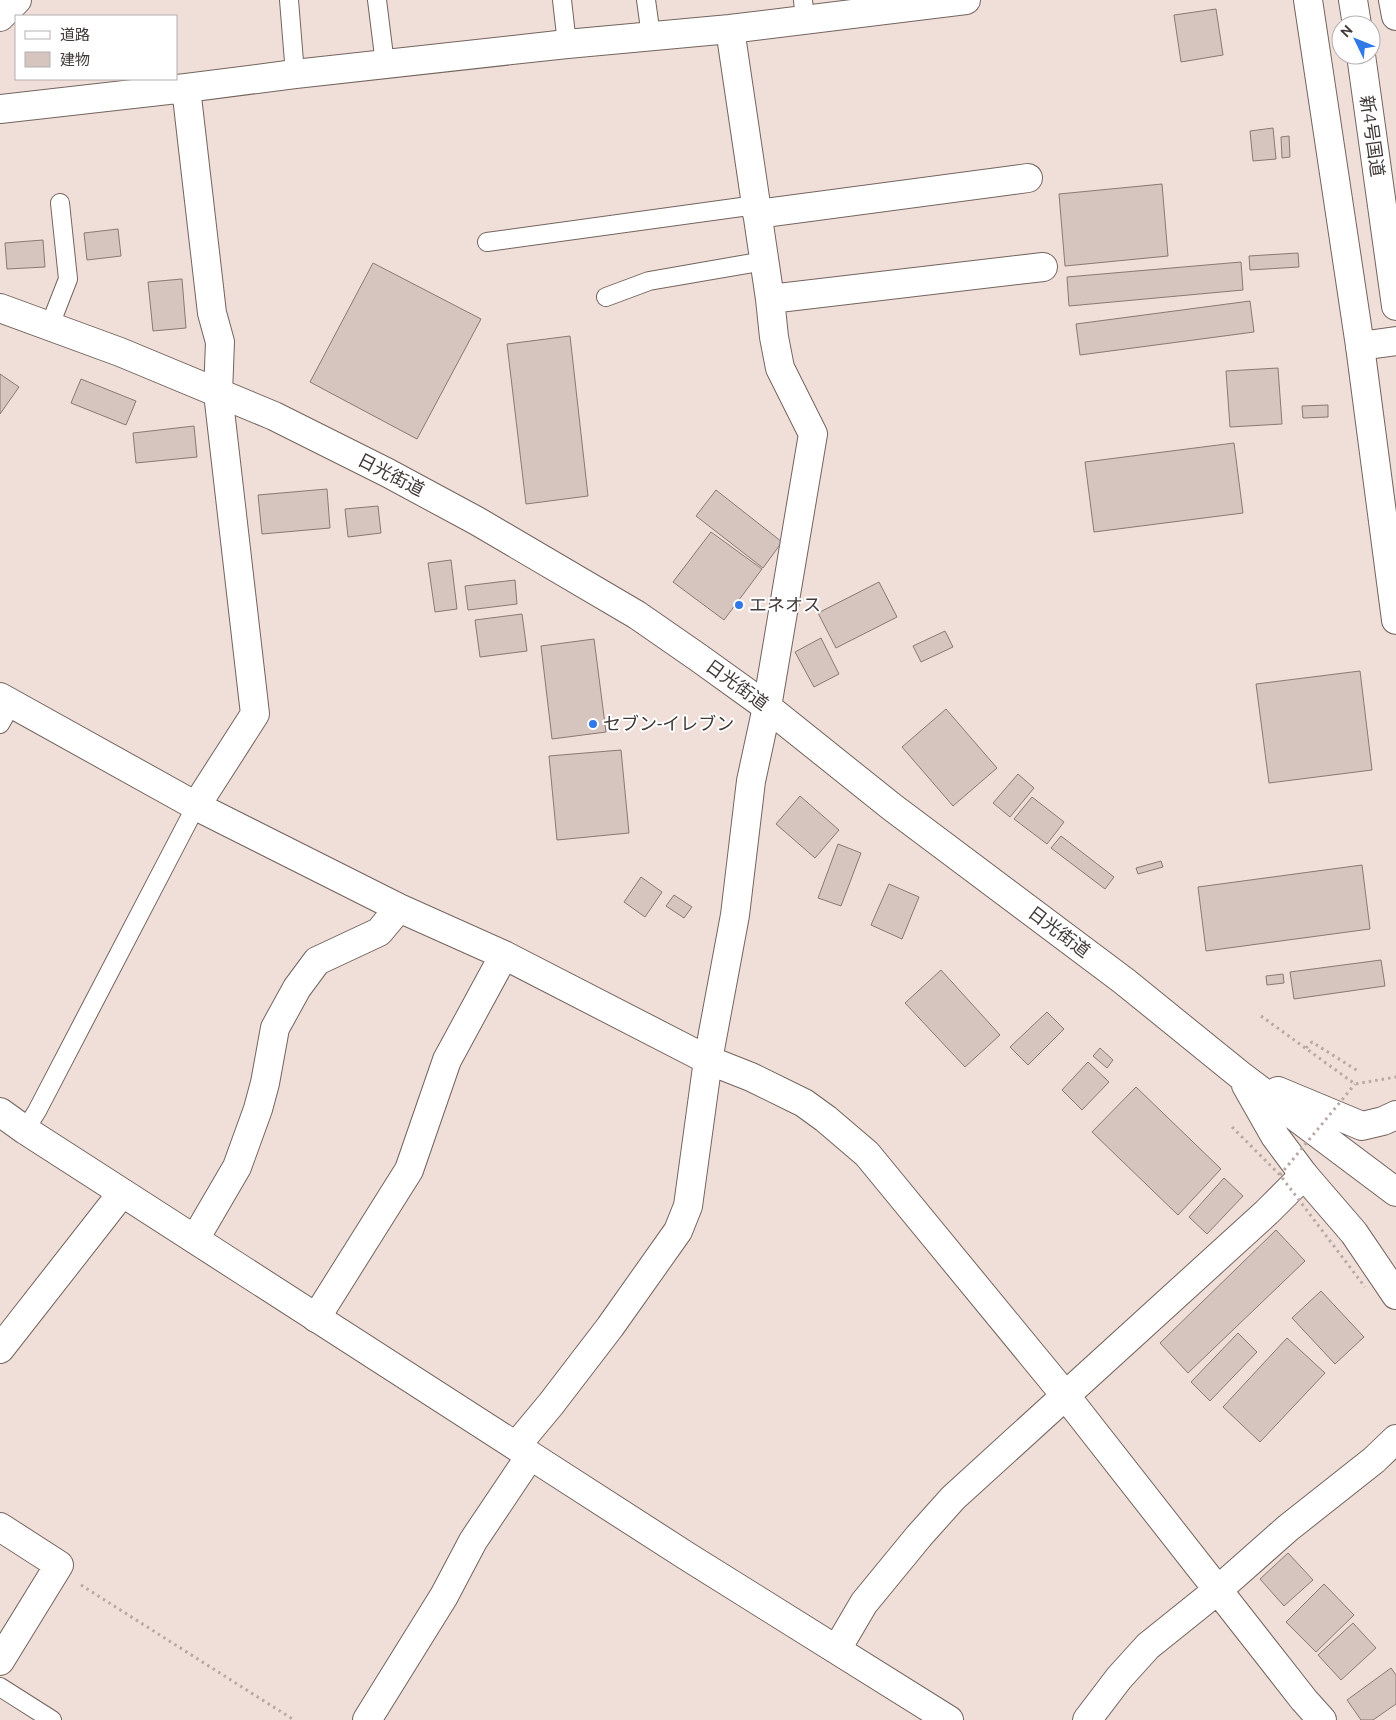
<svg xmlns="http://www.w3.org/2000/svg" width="1396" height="1720" viewBox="0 0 1396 1720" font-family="Ubuntu,'Noto Sans JP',sans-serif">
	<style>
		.building { fill: #d6c5be; stroke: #897973 }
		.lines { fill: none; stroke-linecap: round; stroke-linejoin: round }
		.service-casing { stroke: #73645e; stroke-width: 20 }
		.minor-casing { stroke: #73645e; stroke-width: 30 }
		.tertiary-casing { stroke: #73645e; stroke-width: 30 }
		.trunk-casing { stroke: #73645e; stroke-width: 30 }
		.path { stroke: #b7a9a4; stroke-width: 3; stroke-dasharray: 2.5 4; stroke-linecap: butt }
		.service { stroke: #fff; stroke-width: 18 }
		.minor { stroke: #fff; stroke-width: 28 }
		.tertiary { stroke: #fff; stroke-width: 28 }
		.trunk { stroke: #fff; stroke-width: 28 }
		.path-bridge { stroke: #b7a9a4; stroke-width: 3; stroke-dasharray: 2.5 4; stroke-linecap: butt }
		.poi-dot { fill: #3079e6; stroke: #fff; stroke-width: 2 }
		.labels { text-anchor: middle; stroke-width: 4; stroke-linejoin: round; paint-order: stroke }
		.street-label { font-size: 18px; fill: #413a38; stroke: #fff }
		.poi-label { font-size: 18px; fill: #413a38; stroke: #fff; text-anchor: start }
	</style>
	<rect width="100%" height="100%" fill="#f0ded8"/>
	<path class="building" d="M1216 9 1223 55 1181 62 1174 15Z
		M1273 128 1276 159 1253 161 1250 131Z
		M1289 136 1290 157 1282 158 1281 137Z
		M1162 184 1168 256 1065 266 1059 194Z
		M118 229 121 256 87 260 84 233Z
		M43 240 45 267 7 269 5 243Z
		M1298 253 1299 267 1250 270 1249 256Z
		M1241 262 1243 290 1069 306 1067 277Z
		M373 263 481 319 417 439 310 382Z
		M182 279 186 328 153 331 148 282Z
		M1250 301 1254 332 1080 355 1076 324Z
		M570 336 588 496 526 504 507 344Z
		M1278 368 1282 424 1230 427 1226 371Z
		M0 374 19 387 0 414Z
		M81 379 136 401 126 425 71 403Z
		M1328 405V417L1303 418 1302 406Z
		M194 426 197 457 136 463 133 433Z
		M1234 443 1243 513 1094 532 1085 462Z
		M327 489 330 528 262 534 258 495Z
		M716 490 782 542 763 568 696 516Z
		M378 506 381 533 348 537 345 509Z
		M711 532 762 569 724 620 673 582Z
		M451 560 457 609 435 612 428 563Z
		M515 580 517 604 468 610 465 586Z
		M879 582 897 617 836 648 818 613Z
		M522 614 527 651 480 657 475 620Z
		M945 631 953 647 921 662 913 646Z
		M821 638 839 674 814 687 795 652Z
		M594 639 606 732 552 739 541 646Z
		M1360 671 1372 770 1269 783 1256 684Z
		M946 709 997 768 953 806 902 747Z
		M621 750 629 833 557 840 549 756Z
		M1018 774 1034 788 1010 817 993 803Z
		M800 796 839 830 815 858 776 824Z
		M1032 797 1064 822 1047 844 1014 819Z
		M1061 836 1114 877 1105 889 1051 848Z
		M838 844 861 853 841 906 818 898Z
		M1161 861 1163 867 1138 874 1136 868Z
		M1362 865 1370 929 1206 951 1198 887Z
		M641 877 662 892 645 917 624 902Z
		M889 884 919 897 902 939 871 925Z
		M674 895 692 907 684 918 666 906Z
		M1381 960 1385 986 1294 999 1290 972Z
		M941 970 1000 1035 965 1067 905 1003Z
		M1283 974 1284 983 1267 985 1266 976Z
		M1047 1012 1064 1029 1028 1065 1010 1047Z
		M1100 1048 1113 1060 1107 1068 1093 1056Z
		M1088 1062 1109 1082 1082 1110 1062 1090Z
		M1136 1087 1221 1169 1178 1215 1092 1132Z
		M1224 1178 1243 1196 1207 1234 1189 1217Z
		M1276 1230 1305 1261 1188 1373 1160 1343Z
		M1321 1291 1364 1337 1335 1364 1292 1318Z
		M1238 1333 1257 1352 1210 1401 1191 1382Z
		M1287 1338 1325 1373 1260 1442 1223 1407Z
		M1288 1553 1313 1580 1284 1606 1260 1579Z
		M1324 1584 1354 1615 1316 1652 1286 1622Z
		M1353 1623 1376 1648 1341 1680 1318 1655Z
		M1391 1668 1396 1675V1704L1373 1720H1361L1347 1700Z"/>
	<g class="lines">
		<defs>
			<path id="service" d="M289 0 295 74
				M377 0 385 64
				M562 0 567 44
				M646 0 651 36
				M803 0 805 20
				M487 242 756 205
				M606 297 649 281 764 261
				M50 325 68 279 60 203
				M0 724 12 703
				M25 1130 37 1111 196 806
				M0 1687 52 1720"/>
			<path id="minor" d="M0 17 17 0
				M186 88 212 313 220 342 218 393 255 714 196 806
				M0 109 186 88 295 74 567 44 730 29 966 0
				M757 214 1028 178
				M770 299 1043 267
				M1360 346 1396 341
				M0 697 196 806 399 908 504 955 708 1060 751 1077 804 1103 826 1119 867 1154 1065 1395 1304 1700 1322 1720
				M195 1239 237 1167 258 1109 265 1083 275 1028 297 988 317 961 379 932 399 908
				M316 1318 409 1170 447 1060 504 955
				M0 1349 122 1193
				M516 1446 551 1404 610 1327 678 1231 688 1206 708 1060 735 915 751 781 767 707 813 434 780 368 774 337 770 299 730 29
				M0 1527 59 1565 0 1661
				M837 1649 864 1603 919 1536 953 1498 1267 1212 1304 1175
				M367 1720 444 1596 473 1541 530 1456
				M1087 1720 1119 1678 1148 1646 1219 1589 1288 1528 1374 1460 1396 1439"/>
			<path id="tertiary" d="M0 1112 25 1130 685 1555 949 1720"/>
			<path id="trunk" d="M1308 0 1360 346 1396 620
				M1353 0 1357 25
				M1393 0 1396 16
				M1361 55 1396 306
				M0 308 120 352 274 416 388 473 477 521 637 615 699 658 767 707 892 807 1124 981 1240 1075 1396 1192
				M1246 1085 1275 1136 1304 1175 1354 1233 1396 1295
				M1278 1091 1362 1126 1383 1121 1396 1115"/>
		</defs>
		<use href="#service" class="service-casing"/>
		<use href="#minor" class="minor-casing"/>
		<use href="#tertiary" class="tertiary-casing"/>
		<use href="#trunk" class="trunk-casing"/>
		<path class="path" d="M1261 1016 1355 1084 1396 1077
			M1306 1048 1312 1042 1358 1071
			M81 1585 294 1720"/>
		<use href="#service" class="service"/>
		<use href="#minor" class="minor"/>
		<use href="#tertiary" class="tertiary"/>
		<use href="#trunk" class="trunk"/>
		<path class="path-bridge" d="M1232 1127 1280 1175 1365 1287
			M1280 1175 1355 1084"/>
	</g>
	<g class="poi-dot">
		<circle cx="739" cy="605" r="5"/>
		<circle cx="593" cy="724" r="5"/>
	</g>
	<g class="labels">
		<g class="street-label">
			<text transform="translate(1372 136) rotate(82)" y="6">新4号国道</text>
			<text transform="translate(391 475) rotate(27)" y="6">日光街道</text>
			<text transform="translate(737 685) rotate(36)" y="6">日光街道</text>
			<text transform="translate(1059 932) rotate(37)" y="6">日光街道</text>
		</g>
		<g class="poi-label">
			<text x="749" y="611">エネオス</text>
			<text x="603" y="730">セブン-イレブン</text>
		</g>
	</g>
	<rect x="15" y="15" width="162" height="65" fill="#ffffff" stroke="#b3b0af"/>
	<rect x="25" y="31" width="25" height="8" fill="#ffffff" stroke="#b3b0af"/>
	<text x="60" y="40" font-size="15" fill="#413a38">道路</text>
	<rect x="25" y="52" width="25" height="15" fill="#d6c5be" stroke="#b3b0af"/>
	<text x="60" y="65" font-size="15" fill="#413a38">建物</text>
	<g transform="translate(1356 40) rotate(313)"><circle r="24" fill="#ffffff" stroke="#b3b0af"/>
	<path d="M0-4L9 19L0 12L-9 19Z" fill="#3079e6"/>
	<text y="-8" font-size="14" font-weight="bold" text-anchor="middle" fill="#413a38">N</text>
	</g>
</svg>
